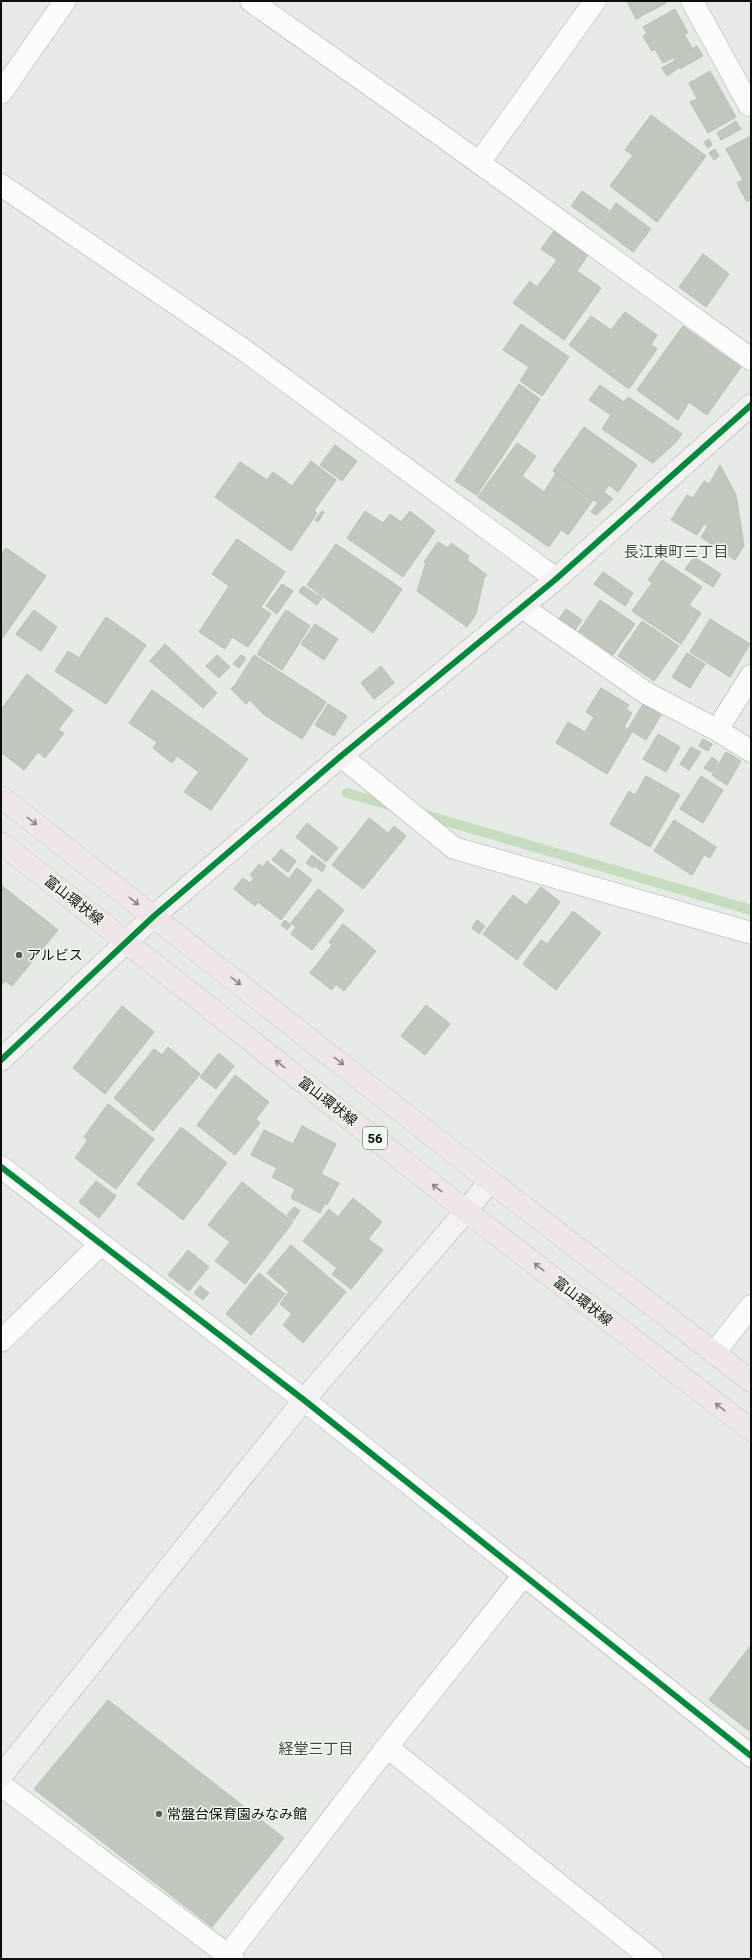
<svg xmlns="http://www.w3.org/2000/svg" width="752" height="1960" viewBox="0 0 752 1960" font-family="Roboto,'Noto Sans JP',sans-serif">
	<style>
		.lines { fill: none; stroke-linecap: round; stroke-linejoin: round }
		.stream { stroke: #c6dcbe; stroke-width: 10 }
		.building { fill: #c1c9be; stroke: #babdb9 }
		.street-casing { stroke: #abaeaa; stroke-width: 23 }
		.secondary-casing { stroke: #abaeaa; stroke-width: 23 }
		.primary-casing { stroke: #c6c8c5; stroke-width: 23 }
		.street { stroke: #fbfcfb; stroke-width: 22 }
		.secondary { stroke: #f4f1f1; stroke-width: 22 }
		.primary { stroke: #eee6e8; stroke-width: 22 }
		.cycleway-casing { stroke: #f3faf0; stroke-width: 8 }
		.cycleway { stroke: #00873e; stroke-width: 6 }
		.oneway { stroke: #888585 }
		.poi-dot { fill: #585b57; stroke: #f3faf0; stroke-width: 1.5 }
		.labels { text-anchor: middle; stroke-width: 3; stroke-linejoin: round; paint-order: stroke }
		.shield { fill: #f3faf0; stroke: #515550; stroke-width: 1 }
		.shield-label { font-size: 13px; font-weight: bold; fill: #0c0e0b }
		.street-label { font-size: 14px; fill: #0c0e0b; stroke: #f3faf0 }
		.poi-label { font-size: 14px; fill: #0c0e0b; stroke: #f3faf0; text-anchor: start }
		.neighbourhood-label { font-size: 15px; fill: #454b43; stroke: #f3faf0 }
	</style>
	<rect width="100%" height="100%" fill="#e6ebe5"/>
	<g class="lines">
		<path class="stream" d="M347 793 393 806
			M422 814 751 910"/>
	</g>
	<path class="building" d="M627 1H664L666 3 636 19Z
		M675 9 688 33 684 34 692 48 663 63 655 49 652 51 643 36 647 33 643 27Z
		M697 46 703 56 680 69 674 59Z
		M674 61 678 68 667 76 662 68Z
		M710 71 736 117 708 133 690 102 697 99 689 83Z
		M651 115 706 156 657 222 610 186 633 155 625 150Z
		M736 121 741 129 721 140 717 133Z
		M751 136V199L747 202 737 183 743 180 726 149Z
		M709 139 712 145 708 148 704 142Z
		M715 149 719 156 714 160 709 153Z
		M582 191 609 210 598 225 571 206Z
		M616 203 651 229 633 252 599 226Z
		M554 231 588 255 577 271 601 288 564 340 513 303 530 281 537 287 557 260 541 249Z
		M703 254 729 274 706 307 679 287Z
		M625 312 657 335 651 344 657 349 629 389 569 345 591 316 611 330Z
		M521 324 569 357 542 396 520 381 529 367 503 350Z
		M683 326 741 367 707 415 689 402 678 420 637 390Z
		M519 384 540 399 477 495 455 481Z
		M600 385 624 402 628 397 682 434 675 443 653 463 602 429 611 415 589 400Z
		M584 427 637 465 618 492 609 485 597 502 553 471Z
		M517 443 536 456 522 476 544 492 556 473 593 500 568 535 561 530 549 547 478 497Z
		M335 445 357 461 342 481 320 465Z
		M311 461 336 480 314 511 317 513 291 551 215 497 240 462 267 480 273 472 292 486Z
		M720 465 736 495 744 546 735 560 701 537 708 526 704 524 697 535 671 520 687 495 693 498 704 481 709 484Z
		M605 493 613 499 596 515 591 512Z
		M322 511 324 512 318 522 315 520Z
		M365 511 383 523 390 514 401 522 410 511 435 531 403 577 347 538Z
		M237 539 285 572 261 607 271 614 248 647 232 637 225 649 199 632 229 586 212 574Z
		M438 542 448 548 451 543 469 556 467 560 487 575 484 578 476 614 467 627 417 591 426 563 424 562Z
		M336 544 402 589 373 633 307 585Z
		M6 548 46 576 1 640V555Z
		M694 557 721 574 713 587 685 569Z
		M662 560 702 587 689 605 701 613 681 644 632 611 652 583 648 580Z
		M603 572 633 593 625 606 594 584Z
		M282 584 293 591 277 614 266 606Z
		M303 586 322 598 317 605 299 592Z
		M600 600 635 624 613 655 579 631Z
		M566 609 582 620 575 630 559 619Z
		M34 610 57 627 41 651 16 634Z
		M286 610 310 626 282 670 257 654Z
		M106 617 146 645 106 704 55 671 68 651 79 658Z
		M710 619 750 644 730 677 690 652Z
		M642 621 679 646 654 681 618 656Z
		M315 624 338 639 324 660 301 644Z
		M165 644 217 693 203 708 150 661Z
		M687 653 705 664 690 688 672 677Z
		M217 655 230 667 219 678 206 666Z
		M241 655 246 658 239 668 233 664Z
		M254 655 326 702 302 739 263 714 250 700 246 704 231 689 235 685Z
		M381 666 394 683 374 699 361 683Z
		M27 674 73 710 58 730 64 733 45 758 38 752 24 770 1 752V710Z
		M601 688 629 705 626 709 632 713 624 727 632 732 607 774 556 743 568 722 585 732 594 717 586 712Z
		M152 690 248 759 211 810 184 792 199 772 177 756 172 763 153 748 157 742 129 723Z
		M328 704 347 716 334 736 315 725Z
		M643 704 661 715 646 740 628 729Z
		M658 734 680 747 666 772 643 759Z
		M703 739 712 744 708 751 699 746Z
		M691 747 701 752 689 770 680 764Z
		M726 752 741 761 727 785 712 775Z
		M712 757 718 762 712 772 704 768Z
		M646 776 680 795 650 847 610 824 629 791 635 795Z
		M701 776 723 790 703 823 680 809Z
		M369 818 388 833 394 826 406 836 363 889 332 865Z
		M674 820 716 847 710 858 704 855 692 875 654 851Z
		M307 823 338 848 326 862 296 837Z
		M281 849 296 861 288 872 272 860Z
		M312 855 326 866 322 872 315 866 313 868 306 863Z
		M267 861 289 879 297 868 312 880 281 920 258 902 255 906 234 889 243 878 250 883 254 878 250 875 259 864 263 867Z
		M1 885 58 930 12 986 5 981 1 986Z
		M541 887 560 902 517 960 483 934 513 895 526 905Z
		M318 889 344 910 312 950 291 934 296 927 291 923Z
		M573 911 601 933 556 990 523 964 541 940 547 944Z
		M285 920 291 925 287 930 281 925Z
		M477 920 485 926 479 934 472 928Z
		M343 924 376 951 344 991 336 984 332 990 310 973 332 945 329 942Z
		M426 1005 450 1024 425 1055 401 1036Z
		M122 1006 154 1032 105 1094 73 1068Z
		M168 1047 200 1074 153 1131 114 1098 154 1049 162 1055Z
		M219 1053 234 1066 216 1089 200 1077Z
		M235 1075 269 1102 256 1119 260 1123 235 1155 197 1125Z
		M108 1104 154 1139 116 1189 75 1158 88 1140 84 1137Z
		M302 1126 336 1144 321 1174 339 1183 327 1205 325 1203 320 1213 291 1198 295 1189 272 1177 277 1168 251 1155 264 1130 293 1144Z
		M181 1127 227 1163 183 1220 137 1184Z
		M96 1181 116 1196 99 1218 79 1202Z
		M242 1182 293 1222 245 1284 215 1261 230 1242 208 1225Z
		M353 1198 382 1222 368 1239 383 1250 351 1289 332 1274 337 1268 303 1241 329 1209 338 1217Z
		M294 1207 300 1211 293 1220 287 1215Z
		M291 1245 346 1292 303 1343 283 1325 292 1314 280 1304 289 1292 267 1273Z
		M188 1250 209 1267 189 1291 168 1275Z
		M259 1273 285 1294 251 1335 226 1314Z
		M200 1286 209 1293 203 1300 194 1293Z
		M751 1645V1732L709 1700Z
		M108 1700 284 1838 212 1927 34 1789Z"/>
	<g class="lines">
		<defs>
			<path id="street" d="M251 1 438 133 751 359
				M692 1 749 105 751 103
				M1 93 65 1
				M479 163 595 1
				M1 185 244 350 556 579
				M522 607 646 693 717 730 751 751
				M717 730 751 676
				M341 756 454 848 751 933
				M1 1167 304 1400 751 1756
				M1 1341 101 1244
				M714 1353 751 1306
				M387 1747 652 1959
				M1 1785 233 1959
				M225 1959 387 1747 524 1575"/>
			<path id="secondary" d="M1 1060 154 916 341 756 556 579 751 405
				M1 1776 304 1400 466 1211 490 1181"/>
			<path id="primary" d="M1 797 490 1181 751 1381
				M1 843 466 1211 751 1430"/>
		</defs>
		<use href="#street" class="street-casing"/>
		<use href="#secondary" class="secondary-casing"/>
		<use href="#primary" class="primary-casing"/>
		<use href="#street" class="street"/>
		<use href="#secondary" class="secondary"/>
		<use href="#primary" class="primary"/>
		<defs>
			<path id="cycleway" d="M1 1060 154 916 341 756 556 579 751 405
				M1 1167 304 1400 751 1756"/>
		</defs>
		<use href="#cycleway" class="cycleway-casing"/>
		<use href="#cycleway" class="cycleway"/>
	</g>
	<defs><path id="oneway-shaft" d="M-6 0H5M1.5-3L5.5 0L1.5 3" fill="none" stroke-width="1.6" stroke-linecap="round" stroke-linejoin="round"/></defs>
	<g class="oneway">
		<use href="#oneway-shaft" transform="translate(32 821) rotate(38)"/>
		<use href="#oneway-shaft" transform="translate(134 901) rotate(38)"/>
		<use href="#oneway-shaft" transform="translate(236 981) rotate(38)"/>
		<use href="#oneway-shaft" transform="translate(339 1061) rotate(38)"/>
		<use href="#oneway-shaft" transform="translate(280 1064) rotate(-142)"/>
		<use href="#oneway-shaft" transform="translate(437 1188) rotate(-142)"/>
		<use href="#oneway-shaft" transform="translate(539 1267) rotate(-142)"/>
		<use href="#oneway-shaft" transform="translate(720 1407) rotate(-142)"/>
	</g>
	<g class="poi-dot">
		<circle cx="19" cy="955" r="4"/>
		<circle cx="159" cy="1814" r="4"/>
	</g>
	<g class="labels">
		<rect class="shield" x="363" y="1127" width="24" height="22" rx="3"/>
		<g class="shield-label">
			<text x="375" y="1143">56</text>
		</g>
		<g class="street-label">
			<text transform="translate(74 900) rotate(38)" y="5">富山環状線</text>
			<text transform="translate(328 1101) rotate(38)" y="5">富山環状線</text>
			<text transform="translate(583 1301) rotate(38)" y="5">富山環状線</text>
		</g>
		<g class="poi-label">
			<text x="27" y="960">アルビス</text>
			<text x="167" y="1819">常盤台保育園みなみ館</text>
		</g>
		<g class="neighbourhood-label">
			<text x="676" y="557">長江東町三丁目</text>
			<text x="316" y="1754">経堂三丁目</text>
		</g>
	</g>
	<rect width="752" height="1960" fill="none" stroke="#0c0e0b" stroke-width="4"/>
</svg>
